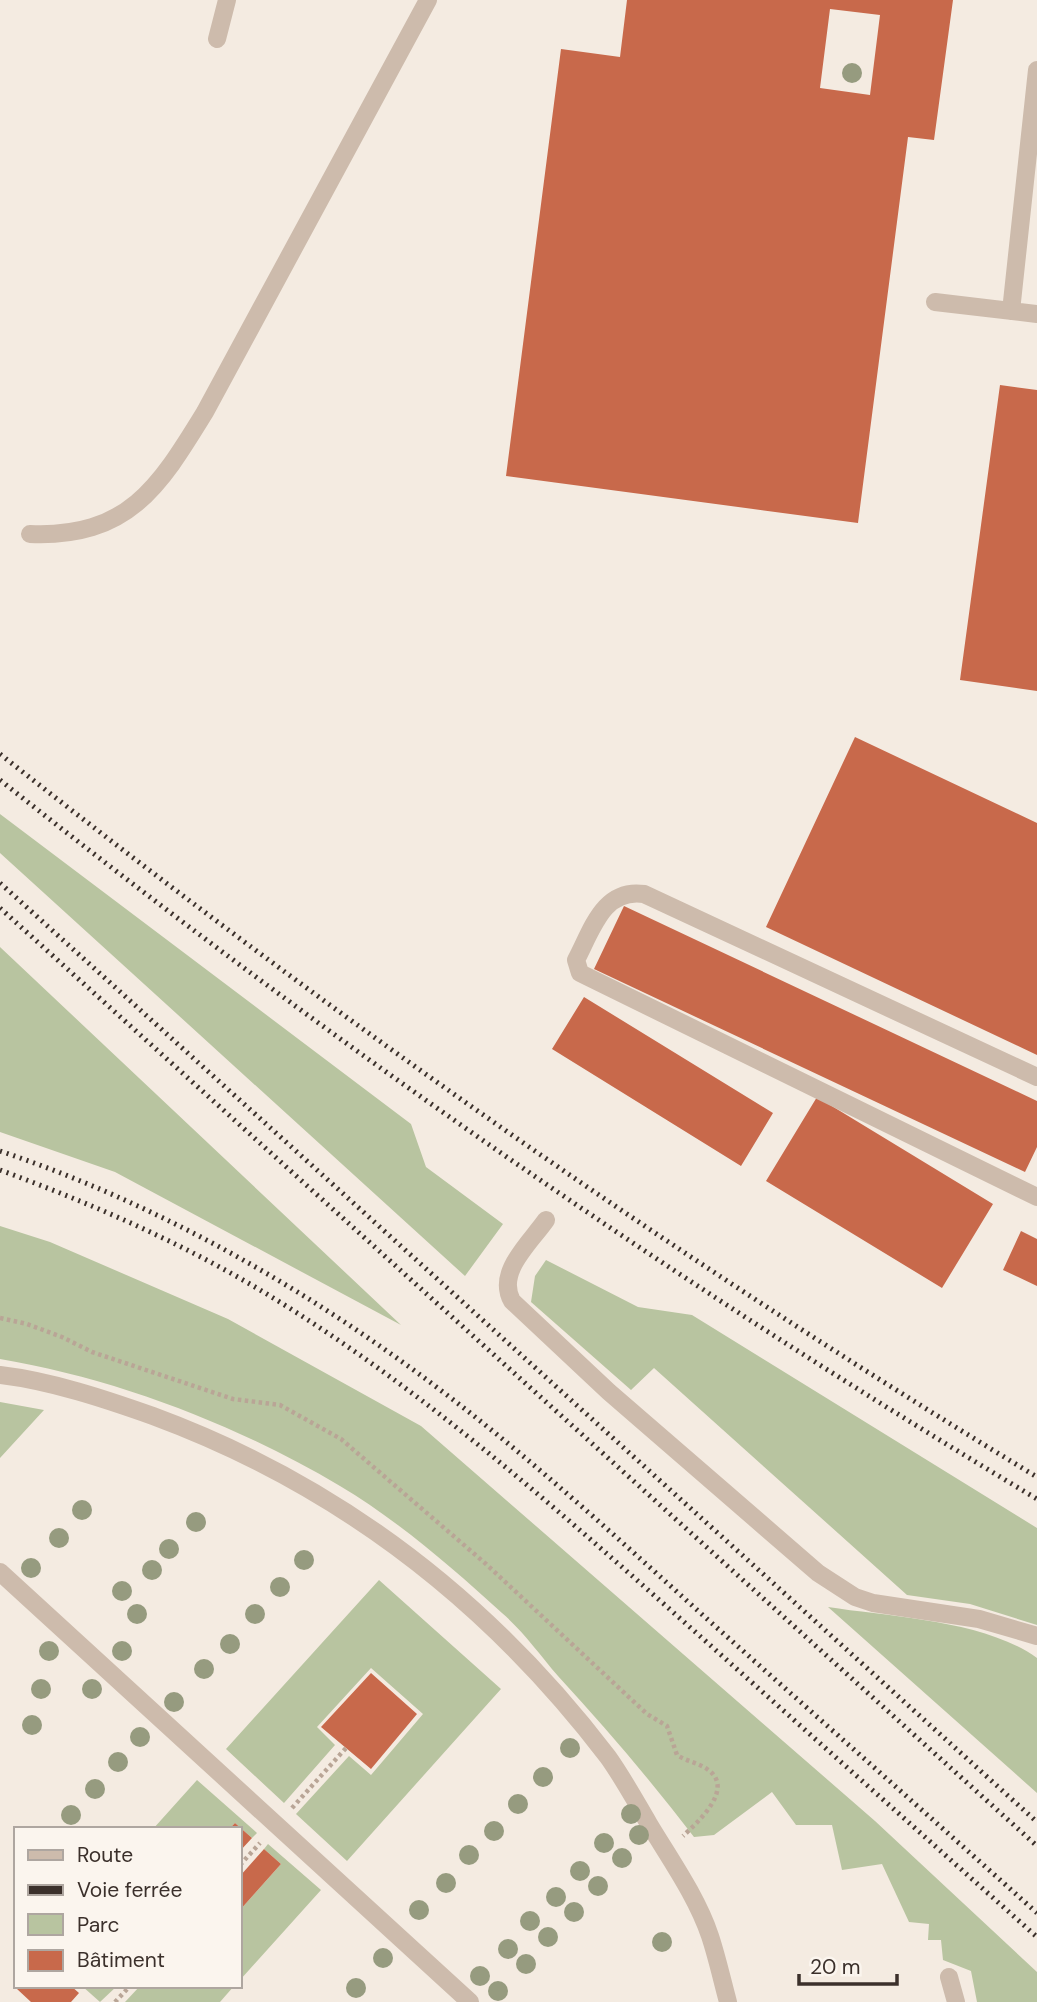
<svg xmlns="http://www.w3.org/2000/svg" width="1037" height="2002" viewBox="0 0 1037 2002" font-family="'DM Sans',sans-serif">
	<style>
		.green { fill: #b8c4a0 }
		.building { fill: #c8694b; fill-rule: evenodd }
		.lines { fill: none; stroke-linecap: round; stroke-linejoin: round }
		.path { stroke: #b9a596; stroke-width: 4.5; stroke-dasharray: 3.5 3.5; stroke-linecap: butt }
		.minor { stroke: #cdbbac; stroke-width: 18 }
		.rail { stroke: #3b302b; stroke-width: 5; stroke-dasharray: 2 5; stroke-linecap: butt }
		.tree { fill: #969b7f }
	</style>
	<rect width="100%" height="100%" fill="#f4ebe1"/>
	<path class="green" d="M0 814 411 1124 426 1167 503 1224 465 1276 0 853Z
		M0 947 401 1325 115 1172 0 1132Z
		M0 1226 50 1242 228 1319 421 1426 875 1821 1037 1972V2002H977L971 1971 943 1960 941 1940H928L929 1924 909 1922 882 1864 842 1870 832 1825H796L772 1792 714 1835 694 1837C651 1781 606 1728 558 1676 540 1655 523 1631 502 1613 454 1569 396 1519 340 1486 237 1425 118 1379 0 1359Z
		M546 1260 638 1307 692 1315 1037 1528V1625L970 1604 907 1595 654 1368 631 1390 531 1302 535 1276Z
		M0 1402 44 1410 0 1458Z
		M379 1580 501 1689 347 1861 296 1814 349 1756 371 1775 423 1714 371 1668 317 1727 335 1745 284 1803 226 1749Z
		M828 1607C891 1617 984 1620 1037 1658V1793Z
		M197 1780 257 1833 252 1838 235 1823 229 1829H153Z
		M268 1844 321 1890 240 1980V1910L281 1864 264 1849Z
		M82 1986H117L100 2002Z
		M140 1986H234L220 2002H125Z"/>
	<path class="building" d="M627 0H953L934 140 908 137 858 523 506 476 561 49 620 57ZM830 9 880 15 870 95 820 88Z
		M1000 385 1037 390V691L960 680Z
		M855 737 1037 823V1055L766 927Z
		M624 906 1037 1101V1147L1025 1172 594 969Z
		M584 997 773 1113 741 1166 552 1049Z
		M817 1097 993 1204 942 1288 766 1181Z
		M1021 1231 1037 1239V1286L1003 1270Z
		M371 1673 417 1714 371 1769 321 1727Z
		M235 1823 252 1838 240 1851V1829H229Z
		M264 1849 281 1864 240 1910V1876Z
		M20 1986H71L79 1993 71 2002H31L17 1989Z"/>
	<g class="lines">
		<path class="path" d="M0 1318 27 1324 62 1337 92 1352 233 1399 280 1405 341 1439 486 1564 647 1714 667 1726 677 1755C686 1761 698 1763 707 1769 736 1788 698 1822 683 1836
			M292 1808 346 1748
			M240 1865 260 1843
			M115 2002 130 1986"/>
		<path class="minor" d="M217 39 227 0
			M935 302 1037 314
			M1011 311 1037 70
			M30 534C128 538 159 487 205 412L428 0
			M1037 1077 644 894C603 888 592 930 576 960L580 973 1037 1197
			M546 1220C530 1243 496 1272 512 1301L609 1392 818 1573 855 1597 873 1603 979 1619 1037 1636
			M0 1375C51 1381 105 1399 153 1416 337 1484 489 1601 608 1757 623 1778 636 1802 649 1824 670 1859 697 1897 710 1936 717 1957 722 1980 728 2002
			M0 1572 470 2002
			M949 1977 956 2002"/>
		<path class="rail" d="M0 754C331 1016 676 1258 1037 1477
			M0 780C329 1042 676 1283 1037 1499
			M0 883 1037 1822
			M0 908 1037 1846
			M0 1151C167 1207 321 1297 460 1405 545 1471 626 1546 706 1618 816 1716 927 1814 1037 1913
			M0 1170C98 1206 194 1248 283 1304 435 1399 567 1518 701 1637 813 1737 925 1837 1037 1937"/>
	</g>
	<g class="tree">
		<circle cx="852" cy="73" r="10"/>
		<circle cx="82" cy="1510" r="10"/>
		<circle cx="196" cy="1522" r="10"/>
		<circle cx="59" cy="1538" r="10"/>
		<circle cx="169" cy="1549" r="10"/>
		<circle cx="304" cy="1560" r="10"/>
		<circle cx="31" cy="1568" r="10"/>
		<circle cx="152" cy="1570" r="10"/>
		<circle cx="280" cy="1587" r="10"/>
		<circle cx="122" cy="1591" r="10"/>
		<circle cx="137" cy="1614" r="10"/>
		<circle cx="255" cy="1614" r="10"/>
		<circle cx="230" cy="1644" r="10"/>
		<circle cx="49" cy="1651" r="10"/>
		<circle cx="122" cy="1651" r="10"/>
		<circle cx="204" cy="1669" r="10"/>
		<circle cx="41" cy="1689" r="10"/>
		<circle cx="92" cy="1689" r="10"/>
		<circle cx="174" cy="1702" r="10"/>
		<circle cx="32" cy="1725" r="10"/>
		<circle cx="140" cy="1737" r="10"/>
		<circle cx="570" cy="1748" r="10"/>
		<circle cx="118" cy="1762" r="10"/>
		<circle cx="543" cy="1777" r="10"/>
		<circle cx="95" cy="1789" r="10"/>
		<circle cx="518" cy="1804" r="10"/>
		<circle cx="631" cy="1814" r="10"/>
		<circle cx="71" cy="1815" r="10"/>
		<circle cx="494" cy="1831" r="10"/>
		<circle cx="639" cy="1835" r="10"/>
		<circle cx="604" cy="1843" r="10"/>
		<circle cx="469" cy="1855" r="10"/>
		<circle cx="622" cy="1858" r="10"/>
		<circle cx="580" cy="1871" r="10"/>
		<circle cx="446" cy="1883" r="10"/>
		<circle cx="598" cy="1886" r="10"/>
		<circle cx="556" cy="1897" r="10"/>
		<circle cx="419" cy="1910" r="10"/>
		<circle cx="574" cy="1912" r="10"/>
		<circle cx="530" cy="1921" r="10"/>
		<circle cx="548" cy="1937" r="10"/>
		<circle cx="662" cy="1942" r="10"/>
		<circle cx="508" cy="1949" r="10"/>
		<circle cx="383" cy="1958" r="10"/>
		<circle cx="526" cy="1964" r="10"/>
		<circle cx="480" cy="1976" r="10"/>
		<circle cx="356" cy="1988" r="10"/>
		<circle cx="498" cy="1991" r="10"/>
	</g>
	<rect x="14" y="1827" width="228" height="161" fill="#fbf5ee" stroke="#aea6a0" stroke-width="2"/>
	<rect x="28" y="1850" width="35" height="10" fill="#cdbbac" stroke="#aea6a0" stroke-width="2"/>
	<text x="77" y="1862" font-size="21" fill="#3b302b">Route</text>
	<rect x="28" y="1885" width="35" height="10" fill="#3b302b" stroke="#aea6a0" stroke-width="2"/>
	<text x="77" y="1897" font-size="21" fill="#3b302b">Voie ferrée</text>
	<rect x="28" y="1914" width="35" height="21" fill="#b8c4a0" stroke="#aea6a0" stroke-width="2"/>
	<text x="77" y="1932" font-size="21" fill="#3b302b">Parc</text>
	<rect x="28" y="1950" width="35" height="21" fill="#c8694b" stroke="#aea6a0" stroke-width="2"/>
	<text x="77" y="1967" font-size="21" fill="#3b302b">Bâtiment</text>
	<path d="M799 1974v10h98v-10" fill="none" stroke="#3b302b" stroke-width="3.5"/>
	<text x="810" y="1974" font-size="21" fill="#3b302b" stroke="#fbf5ee" stroke-width="5" paint-order="stroke">20 m</text>
</svg>
